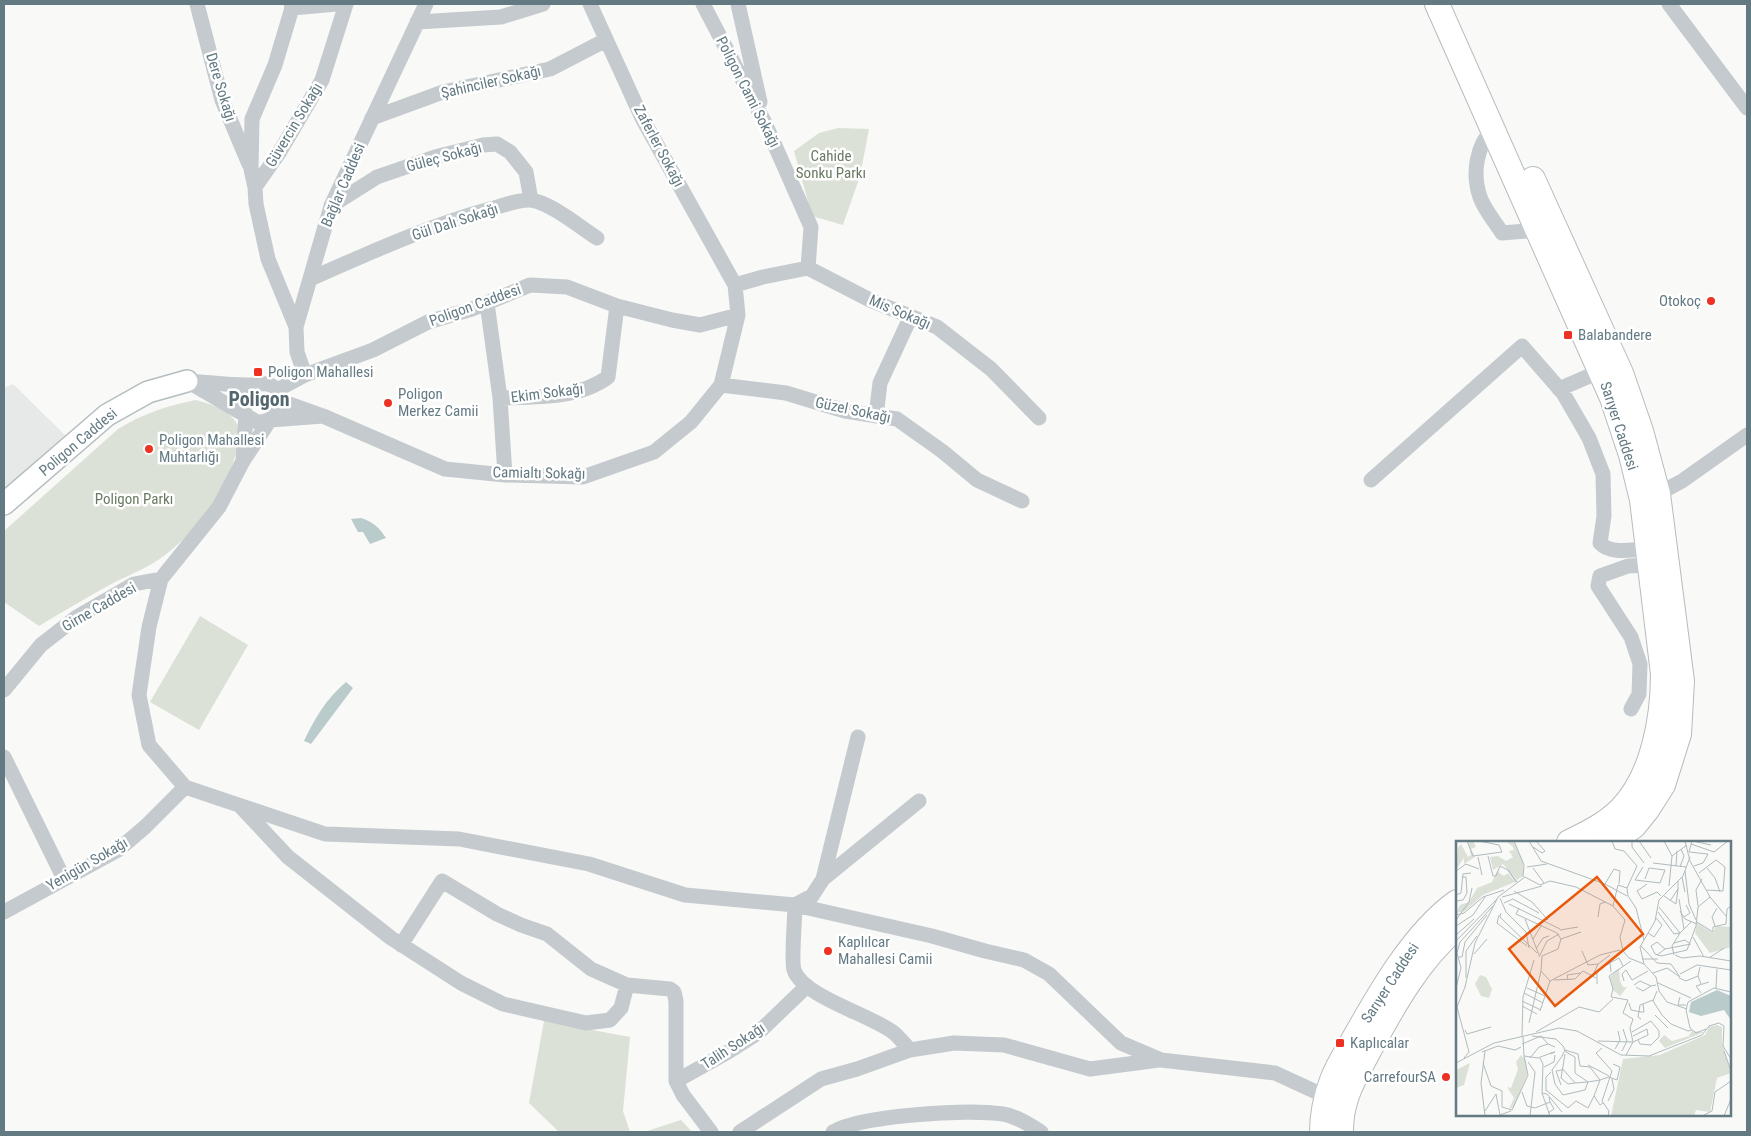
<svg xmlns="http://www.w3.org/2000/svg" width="1751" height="1136" viewBox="0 0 1751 1136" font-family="'Roboto Condensed',sans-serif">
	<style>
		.built { fill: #e7e9e8 }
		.green { fill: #dce1d7 }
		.water { fill: #bacbcc }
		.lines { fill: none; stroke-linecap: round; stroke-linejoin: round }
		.secondary-casing { stroke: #b4bdc0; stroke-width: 24 }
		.primary-casing { stroke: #b5bcbf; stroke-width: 26 }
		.street { stroke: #c4cacd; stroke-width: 15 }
		.secondary { stroke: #fff; stroke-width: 21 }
		.primary { stroke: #fff; stroke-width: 24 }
		.poi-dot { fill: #ed3123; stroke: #fff; stroke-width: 2 }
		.labels { text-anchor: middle; stroke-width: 5; stroke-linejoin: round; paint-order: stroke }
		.street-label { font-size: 15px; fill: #637a83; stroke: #fff }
		.park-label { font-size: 15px; fill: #6a7a62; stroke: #fff }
		.poi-label { font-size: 15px; fill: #637a83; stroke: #fff; text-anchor: start }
		.district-label { font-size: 20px; font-weight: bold; fill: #55676e; stroke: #fff }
		.inset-road { fill: none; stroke: #b0bbbe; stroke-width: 1 }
		.view { fill: #e8590c; fill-opacity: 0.15; stroke: #e8590c; stroke-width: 2.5 }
		.inset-edge { fill: none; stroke: #637a83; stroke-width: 2.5 }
	</style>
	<rect width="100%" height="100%" fill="#f9f9f7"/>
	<path class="built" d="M13 384 67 437 4 497V388Z"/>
	<path class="green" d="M838 128 869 129 860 176 843 225 812 216 794 151 819 133Z
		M196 400C215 405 242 414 240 439 240 443 237 449 236 453 225 494 199 529 165 555 151 566 132 574 115 582 89 596 64 611 39 626L4 602V531L118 429C144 413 167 406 196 400Z
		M200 616 248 645 199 730 150 702Z
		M544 1021 630 1037 623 1111 630 1132H559L529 1103Z
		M681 1120 692 1132H644Z"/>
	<path class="water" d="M361 518C373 522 379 527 386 538L370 544 363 532H358L351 519Z
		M346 682 353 688 311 744 304 741C315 718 326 699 346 682Z"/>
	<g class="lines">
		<defs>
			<path id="secondary" d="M4 504 107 415 148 392 187 381"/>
			<path id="primary" d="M1437 4 1612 398 1631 455 1642 500 1663 674C1663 718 1653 776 1621 809 1606 824 1588 833 1569 842
				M1533 179 1621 373 1641 431 1658 494 1682 681 1679 734 1663 785 1647 810 1634 826 1612 842
				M1322 1132C1322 1114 1326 1096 1332 1080 1337 1067 1345 1054 1352 1042 1378 996 1413 933 1457 902
				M1341 1132C1341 1122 1342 1112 1345 1102 1350 1082 1362 1065 1371 1047 1395 1003 1419 960 1457 927"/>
		</defs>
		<use href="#secondary" class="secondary-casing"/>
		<use href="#primary" class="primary-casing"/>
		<path class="street" d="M197 4 222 100 249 164
			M291 4 292 8 275 65 252 119 251 169 255 187 256 204 268 259 296 327
			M703 4 765 123 811 227 808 268
			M738 4 760 102
			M1669 4 1747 108
			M292 8 337 4
			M417 22 501 17 543 4
			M372 118 443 92 550 69 606 40
			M1494 128C1476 145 1472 174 1480 197 1484 209 1495 222 1502 233L1537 230
			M255 187 279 153 322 80 346 4
			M331 206 377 177 435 157 483 145 497 144 510 152 526 172 531 200
			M310 279C369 253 428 226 490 209 503 206 518 199 531 200 551 203 580 227 597 238
			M735 285 763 277 808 268 870 300 937 327 991 369 1039 418
			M487 303 500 398 505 475
			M305 375 297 352 296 327 331 206 426 4
			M187 381C207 382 233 386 253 385 259 384 262 383 268 384 290 392 283 422 257 422Z
			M721 385 786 393 845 411 897 419 942 451 977 480 1022 501
			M1559 389 1601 371
			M277 390 305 375 373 350 428 322 472 309 530 285 567 287 617 306 672 320 700 325 738 315
			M500 398C535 397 579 399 608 377L617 306
			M281 401 323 416 445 469 505 475 583 477 654 452 691 422 721 385 738 315 735 285 642 118 590 4
			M323 416 270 420 243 461 219 507 161 579 149 627 139 695 149 745 185 787 325 834 459 839 589 864 685 895 795 905 932 936 985 951 1024 960 1049 974 1121 1043 1161 1060 1275 1073 1327 1097
			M876 416 880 383 911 316
			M243 460 246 415 242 404V398L244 393 253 385
			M1371 480 1522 346 1563 393 1589 438 1603 474 1604 516 1600 543C1611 555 1633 549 1648 549
			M1658 494 1682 481 1747 435
			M4 690 41 645 77 617 134 584 161 579
			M1631 709 1639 694 1640 664 1631 637 1598 586 1600 576 1628 566 1650 565
			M858 737 823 879 812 896 795 905C795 918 791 961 794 970 803 997 872 1015 894 1033 900 1038 905 1045 910 1050
			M4 757 64 879
			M242 808 288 857 391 938 461 983 503 1004 586 1023 610 1020 621 1008 627 985 670 989 674 992 676 1001V1081L683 1095 711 1132
			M823 879 919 801
			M4 912 118 850 145 827 185 787
			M401 945 442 881 497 914 521 925 547 934 591 969 627 985
			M676 1081 728 1052 758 1033 807 986
			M740 1132 821 1079 857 1069 910 1050 954 1043 1004 1045 1090 1069 1159 1060
			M833 1132C862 1115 968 1109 1003 1114 1016 1116 1030 1125 1041 1132"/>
		<use href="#secondary" class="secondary"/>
		<use href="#primary" class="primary"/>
	</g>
	<g class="poi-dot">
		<circle cx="1711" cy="301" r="5"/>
		<rect x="1563" y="330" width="10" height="10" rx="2.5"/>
		<rect x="253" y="367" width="10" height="10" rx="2.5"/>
		<circle cx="388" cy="403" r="5"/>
		<circle cx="149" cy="449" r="5"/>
		<circle cx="828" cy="951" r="5"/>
		<rect x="1335" y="1038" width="10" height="10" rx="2.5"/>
		<circle cx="1446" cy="1077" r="5"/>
	</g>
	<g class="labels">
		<g class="street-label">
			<text transform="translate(491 82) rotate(-13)" y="5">Şahinciler Sokağı</text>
			<text transform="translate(221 87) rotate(73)" y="5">Dere Sokağı</text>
			<text transform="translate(748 92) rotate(63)" y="5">Poligon Cami Sokağı</text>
			<text transform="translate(294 125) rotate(-59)" y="5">Güvercin Sokağı</text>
			<text transform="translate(659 146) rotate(62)" y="5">Zaferler Sokağı</text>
			<text transform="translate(444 157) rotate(-15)" y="5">Güleç Sokağı</text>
			<text transform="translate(343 185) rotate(-67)" y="5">Bağlar Caddesi</text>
			<text transform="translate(455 222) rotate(-18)" y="5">Gül Dalı Sokağı</text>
			<text transform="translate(475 305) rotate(-20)" y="5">Poligon Caddesi</text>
			<text transform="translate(900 312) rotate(23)" y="5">Mis Sokağı</text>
			<text transform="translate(547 393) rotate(-7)" y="5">Ekim Sokağı</text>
			<text transform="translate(853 410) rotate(12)" y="5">Güzel Sokağı</text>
			<text transform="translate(1619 426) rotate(72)" y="5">Sarıyer Caddesi</text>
			<text transform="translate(78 442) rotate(-40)" y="5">Poligon Caddesi</text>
			<text transform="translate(539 473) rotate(1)" y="5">Camialtı Sokağı</text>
			<text transform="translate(99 607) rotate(-30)" y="5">Girne Caddesi</text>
			<text transform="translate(87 864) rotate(-30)" y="5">Yenigün Sokağı</text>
			<text transform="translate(1390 983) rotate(-57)" y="5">Sarıyer Caddesi</text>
			<text transform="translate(733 1046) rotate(-33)" y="5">Talih Sokağı</text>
		</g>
		<g class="park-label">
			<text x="831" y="161">Cahide<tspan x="831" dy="17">Sonku Parkı</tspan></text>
			<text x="134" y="504">Poligon Parkı</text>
		</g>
		<g class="poi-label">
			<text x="1701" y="306" text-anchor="end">Otokoç</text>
			<text x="1578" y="340">Balabandere</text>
			<text x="268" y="377">Poligon Mahallesi</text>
			<text x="398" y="399">Poligon<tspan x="398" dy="17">Merkez Camii</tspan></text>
			<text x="159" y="445">Poligon Mahallesi<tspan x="159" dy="17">Muhtarlığı</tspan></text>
			<text x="838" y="947">Kaplılcar<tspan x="838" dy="17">Mahallesi Camii</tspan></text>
			<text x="1350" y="1048">Kaplıcalar</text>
			<text x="1436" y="1082" text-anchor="end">CarrefourSA</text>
		</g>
		<g class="district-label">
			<text x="259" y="406">Poligon</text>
		</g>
	</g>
	<g transform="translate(1456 841)">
		<rect width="275" height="275" fill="#f9f9f7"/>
		<path d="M12 0H17L20 6 15 8 19 16 8 23V17L0 29 2 6 5 3 12 16 15 14ZM50 0H57L67 20V35L61 39 47 23 37 29 34 16 42 15 50 20 57 16 53 10 58 9 57 6ZM41 30 48 35 52 32 59 41 27 54 9 70 0 72 4 64 13 61 21 47 36 41ZM241 82 257 92 260 85 275 86V106L254 112 239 92ZM163 127 164 140 167 146H171L164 155 157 149 154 136ZM24 134 30 136 36 148 33 157 25 155 19 143ZM261 184 266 186V202L275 232 261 237 254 271 240 269 238 275H155L167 218 204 214 249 194 253 186ZM236 190 248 191 209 207 203 200 208 194 216 200 233 195ZM65 214 70 220 71 234 58 266 53 268 58 257 51 246 55 247 62 228 60 221ZM14 222 8 244 0 247V229Z" fill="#dce1d7"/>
		<path d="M261 149 275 155V179L268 169 245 175 233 171 235 161Z" fill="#bacbcc"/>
		<path class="inset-road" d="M11 0 17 15 46 11 43 4 23 0M58 0 68 24 67 36M73 0 85 20 149 43 171 55M156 0 159 8 168 10 181 25 171 47 172 55 180 67 188 99M176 0V6L188 22M183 0 195 17M208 0 216 15 213 45M229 0 234 20 254 56 270 75M236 0 233 11 252 13 247 22 238 25M237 0 255 4M235 3 258 11 272 0M77 6 86 12 89 10 80 0M32 15 37 35H40L44 25 52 29M216 15 231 4M22 16 26 34M197 22 230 26M220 25 221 10M71 26 91 23M187 26 179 39 204 42 209 29 193 27 189 38M224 26 228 15 225 8M77 27 88 42M251 27 259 37 264 51M0 30 10 23 23 28M229 30 233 63 240 79M243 32 260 19 269 26 267 50 251 49M226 36 229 51M60 41 52 29 61 41M149 43 158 28 164 30 163 43M191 43 181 50 186 58 201 51 205 55M58 50 76 61 92 79M0 54 5 52 7 33 15 32M208 55 220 63 222 48M46 56 86 45M44 57 50 71 70 91 73 107M223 58 228 88M0 60 7 59 11 52 10 36H6M214 60 222 48V40M48 62 57 58 83 72M53 63 104 88M157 65 162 44 171 47M242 65 240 49 246 38M203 66 224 92 216 105 218 114M63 67 60 73 101 92M224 70 229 78 241 83M202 71 218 93 224 92M45 72 44 76 81 112M0 74 8 72 27 56 48 49M43 74 41 82 71 105M142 76 144 63 149 61M228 76 234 72 230 64M69 78 83 114M0 79 13 61 16 47M241 81 257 91V86L270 83 271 68 275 65M0 85 17 74 29 56M259 85 256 76 261 67M104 89 122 86M192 92 198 96 206 84 200 77M224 92 235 81M0 94 18 78M237 96 248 116M77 98 85 85M105 98 125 91M0 100 41 58M218 102 229 99 233 102M185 105 201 122 215 123 224 136 211 127 197 132M80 108 87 97 93 95M209 108 201 101 195 105 199 113 205 115 231 109 240 85 242 66 254 56M126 110 132 124 142 123M18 113 31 98M201 114 209 108 235 103M219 114 226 117 244 115 275 120M86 115 85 130 94 140 144 114 164 109M86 115 102 108 105 98 101 92M3 116H6L9 101 31 74M83 116 91 100 103 93M253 117 268 107M186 118H202M188 123 184 106 199 80 203 59 227 35 234 16M244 126 242 135 245 143M155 131 154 122 163 117 167 125M224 133 241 124 275 129M136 136 142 123 154 114M10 137V110L21 95M223 137 230 140 242 135M98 139 119 138 127 130 140 137M112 139 111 134 125 132M168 140 166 133 170 129 176 139 192 130M202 142 235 157M141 143V130L154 122M178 144 184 140 195 145 200 144M180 146 187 150 195 145M0 147 5 127 1 112 4 101 37 65M71 147 89 155M260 147 261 128M201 150 197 160 206 174 215 183 232 190 236 189M68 152 87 162M245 152 240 145 253 141M224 156 222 164H230M66 160 85 169M173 162 175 169 185 171H188L187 163M66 165 81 173M84 170 94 140M199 174 212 187M185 178 182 176 184 164 197 159M73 182 85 130M253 185 263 182 268 185 267 205 275 218M250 188 240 192 234 187 230 169 232 161 258 147 275 151M9 189 11 193 35 186M80 191 123 166 143 171 157 158M176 191 195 180 203 190V196L195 204 184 203 182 199M66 195 67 156 78 119M76 195 100 198 107 205 110 211 119 216V232L132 241 144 239 134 226 124 225 122 213 109 209 106 215M67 196 68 215 82 217 95 212 99 211 94 213M142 200 177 201 192 194 191 188 177 195M66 203 85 195 92 203M146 207 140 212 156 230 146 260 153 270 152 275M159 208 164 199 162 190M166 210 171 200 167 188M268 210 275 230M26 211 42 205 59 209 65 206M109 213 105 237 112 243 119 242M170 214 177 201 174 187 177 178 167 172 172 159 155 156 157 148 153 135 175 120M8 217 13 211 1 166 9 146 19 102 42 56 69 36 84 44 94 40 120 46 157 65 169 79 164 96 167 110 173 117 188 123 200 136 203 150 211 161 231 168M74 217 83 206 92 203 99 206M84 217 87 223 86 252 94 275M72 221 79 231 74 275M0 222 38 202 103 187 121 190 165 214 193 215 246 194 254 184M27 222 35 245 46 250V266L56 269 72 234 68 215M132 224 153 235M88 226 98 221 99 214M106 227 119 242 132 241 129 249 107 254 99 243 96 229 107 214M105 244 100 230 106 229M90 249 112 267 120 260 132 267 138 255M90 250V236L95 231M66 251 71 265 79 267 94 261 93 256M86 252 91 253 106 271M40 253 44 274 55 270M152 260 158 248 156 238M147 262 144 264 138 255 144 239 153 236 161 239 164 226 157 223M29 270 40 253M92 272 98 268 94 261M29 275 25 242 29 210M246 275 256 270 259 251 275 240M268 275 275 258"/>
		<path class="view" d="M141 36 187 93 99 165 53 108Z"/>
		<rect width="275" height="275" class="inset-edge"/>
	</g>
	<rect width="1751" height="1136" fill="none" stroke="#637a83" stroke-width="10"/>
</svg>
